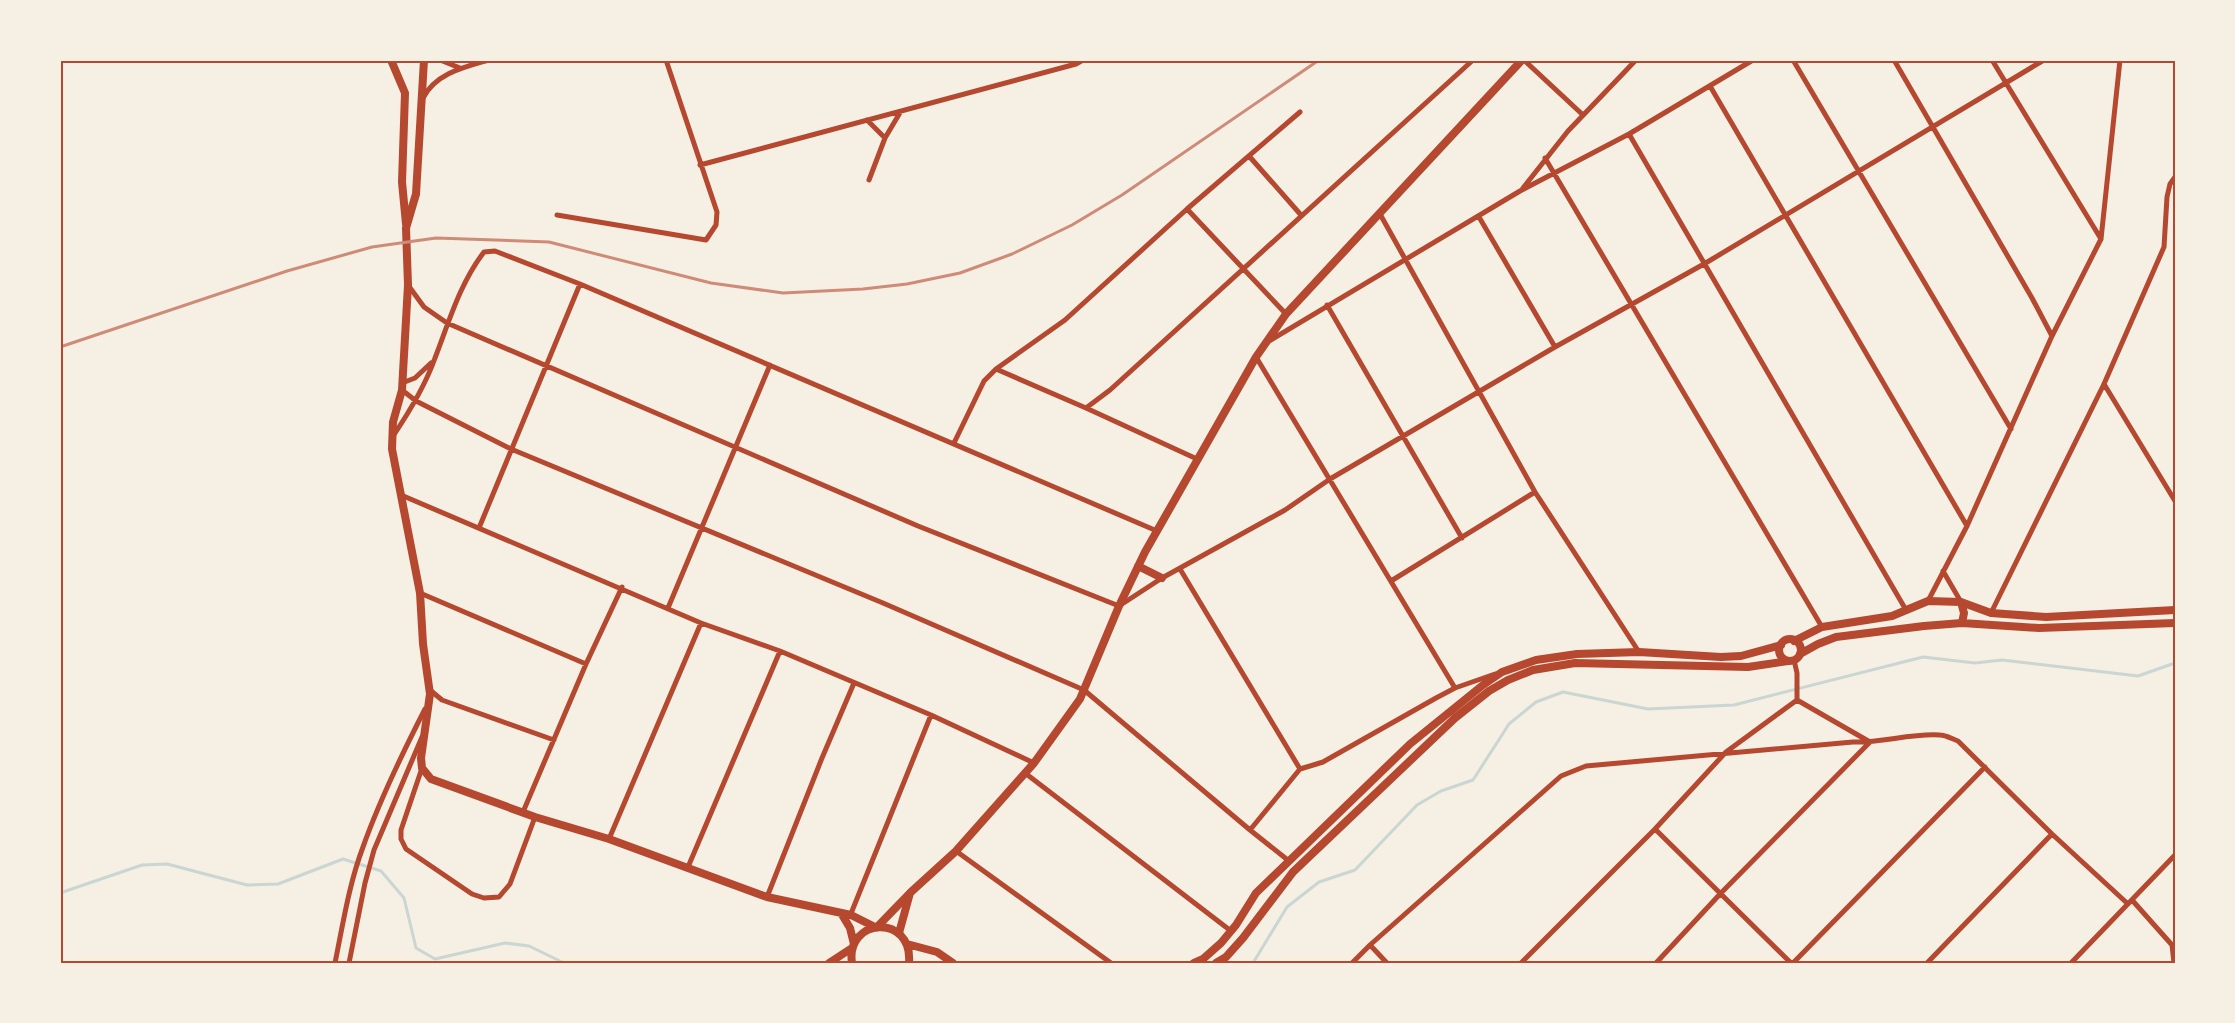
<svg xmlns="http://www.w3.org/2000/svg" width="2235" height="1023" viewBox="0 0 2235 1023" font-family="'Work Sans',sans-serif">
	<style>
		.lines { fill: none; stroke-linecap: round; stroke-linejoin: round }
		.stream { stroke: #c9d6d2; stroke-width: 3 }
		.minor { stroke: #b5482f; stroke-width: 5 }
		.secondary { stroke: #b5482f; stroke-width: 8 }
		.primary { stroke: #b5482f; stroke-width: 8 }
		.rail { stroke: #cf8b77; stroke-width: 3 }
		.neatline { fill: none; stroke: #b5482f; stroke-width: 2 }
	</style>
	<rect width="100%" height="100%" fill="#f6efe4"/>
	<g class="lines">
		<path class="stream" d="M60 893 142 865 167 864 247 885 278 884 343 859 381 871 404 898 416 948 435 959 505 943 529 946 564 963
			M1253 963 1287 907 1319 882 1355 870 1417 805 1441 791 1473 780 1509 724 1536 702 1563 692 1648 709 1734 705 1923 657 1975 663 2002 660 2138 676 2175 663"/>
		<path class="minor" d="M440 60 460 68
			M1524 60 1583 115
			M1793 60 2011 429
			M1894 60 2032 298 2052 336
			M1992 60 2101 239
			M1710 86 1967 526
			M423 98C436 73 465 67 489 60
			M867 120 885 138 901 111
			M1629 134 1906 610
			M1249 156 1301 215
			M1545 158 1822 627
			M700 165 1076 64 1083 60
			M869 180 885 138
			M1523 188 1568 131 1636 60
			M1187 209 1286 314
			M1380 214 1535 492 1639 652
			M557 215 706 240 716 225 717 212 666 60
			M1479 217 1555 347
			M408 285 424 307 447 323 918 526 1119 606 1162 578 1285 510 1330 479 1555 347 1704 264 2044 60
			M1327 305 1462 538
			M1269 341 1520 191 1629 134 1753 60
			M1256 357 1455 688
			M996 369 1086 408 1197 459
			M402 383 415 378 431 363
			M2104 384 2175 501
			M402 390 416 401 511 449 883 603 1084 690 1250 830 1289 861
			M1086 408 1110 390 1473 60
			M393 436C410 411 425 386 435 358 449 322 460 283 484 252L495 251 580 284 1157 531
			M954 443 984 381 996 369 1065 320 1187 209 1300 112
			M401 495 701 623 780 651 931 715 1034 763
			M479 528 580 284
			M1180 569 1300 769 1323 762 1436 698 1455 688 1495 674
			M1943 571 1961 602
			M1391 581 1535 492
			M420 593 586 664
			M1928 601 1967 526 2052 336 2101 239 2120 60
			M668 608 770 365
			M1991 613 2104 384 2164 247 2167 197 2170 184 2175 177
			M1794 660 1797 673V700
			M430 690 442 700 554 740
			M422 768 401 830V839L406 849 472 894 484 898 499 897 510 884 535 817
			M1025 773 1231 931
			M523 812 586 664 622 587
			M1655 829 1791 963
			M1250 830 1300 769
			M609 839 701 623
			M956 851 1111 963
			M688 867 780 651
			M767 897 822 758 854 683
			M2132 900 2172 945 2174 963
			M850 916 931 715
			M1370 945 1387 963
			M335 963C343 924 349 884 363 847 380 799 402 754 425 709
			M349 963 365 883 374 850 422 737
			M1352 963 1370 945 1561 776 1586 766 1853 742C1882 743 1911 733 1940 735 1946 735 1952 739 1958 741L2052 834 2128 904
			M1521 963 1655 829 1726 752 1797 700
			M1656 963 1721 893 1870 742 1797 700
			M1793 963 1985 767
			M1927 963 2052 834
			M2071 963 2175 855"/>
		<path class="secondary" d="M1138 566 1162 578
			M877 927 911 892 956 851 1034 763 1080 699 1119 606 1145 552 1256 357 1286 314 1522 60
			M899 933 910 893"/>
		<path class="primary" d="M391 60 405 93 402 182 406 224
			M424 60 416 194 406 228 408 285 402 390 393 422 392 449 420 593 423 644 430 694 421 758 422 768 431 779 535 817 609 839 767 897 851 915 875 927
			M1961 602 1964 613 1962 623
			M1779 650a11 11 0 1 1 22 0a11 11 0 1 1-22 0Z
			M1794 641 1822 627 1892 616 1928 601 1961 602 1991 613 2046 617 2175 610
			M1800 654 1818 644 1836 637 1924 626 1962 623 2039 628 2175 623
			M841 913 850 928 854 944
			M907 944 937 952 953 963
			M829 963 852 948
			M852 963C845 918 913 913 909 963
			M1194 963 1203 959 1221 943 1236 925 1256 893 1410 744 1483 685 1502 672 1536 660 1577 654 1639 652 1721 657 1741 656 1781 645
			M1216 963 1226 957 1243 938 1293 872 1455 718 1489 691 1508 680 1533 670 1575 663 1748 667 1788 661"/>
		<path class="rail" d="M60 347 287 271 372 247 436 238 549 242 711 283 783 293 863 289 907 284 960 273 1012 254 1072 225 1122 195 1319 60"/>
	</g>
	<rect width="2235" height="1023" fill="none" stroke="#f6efe4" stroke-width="123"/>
	<rect x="62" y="62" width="2112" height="900" class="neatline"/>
</svg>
